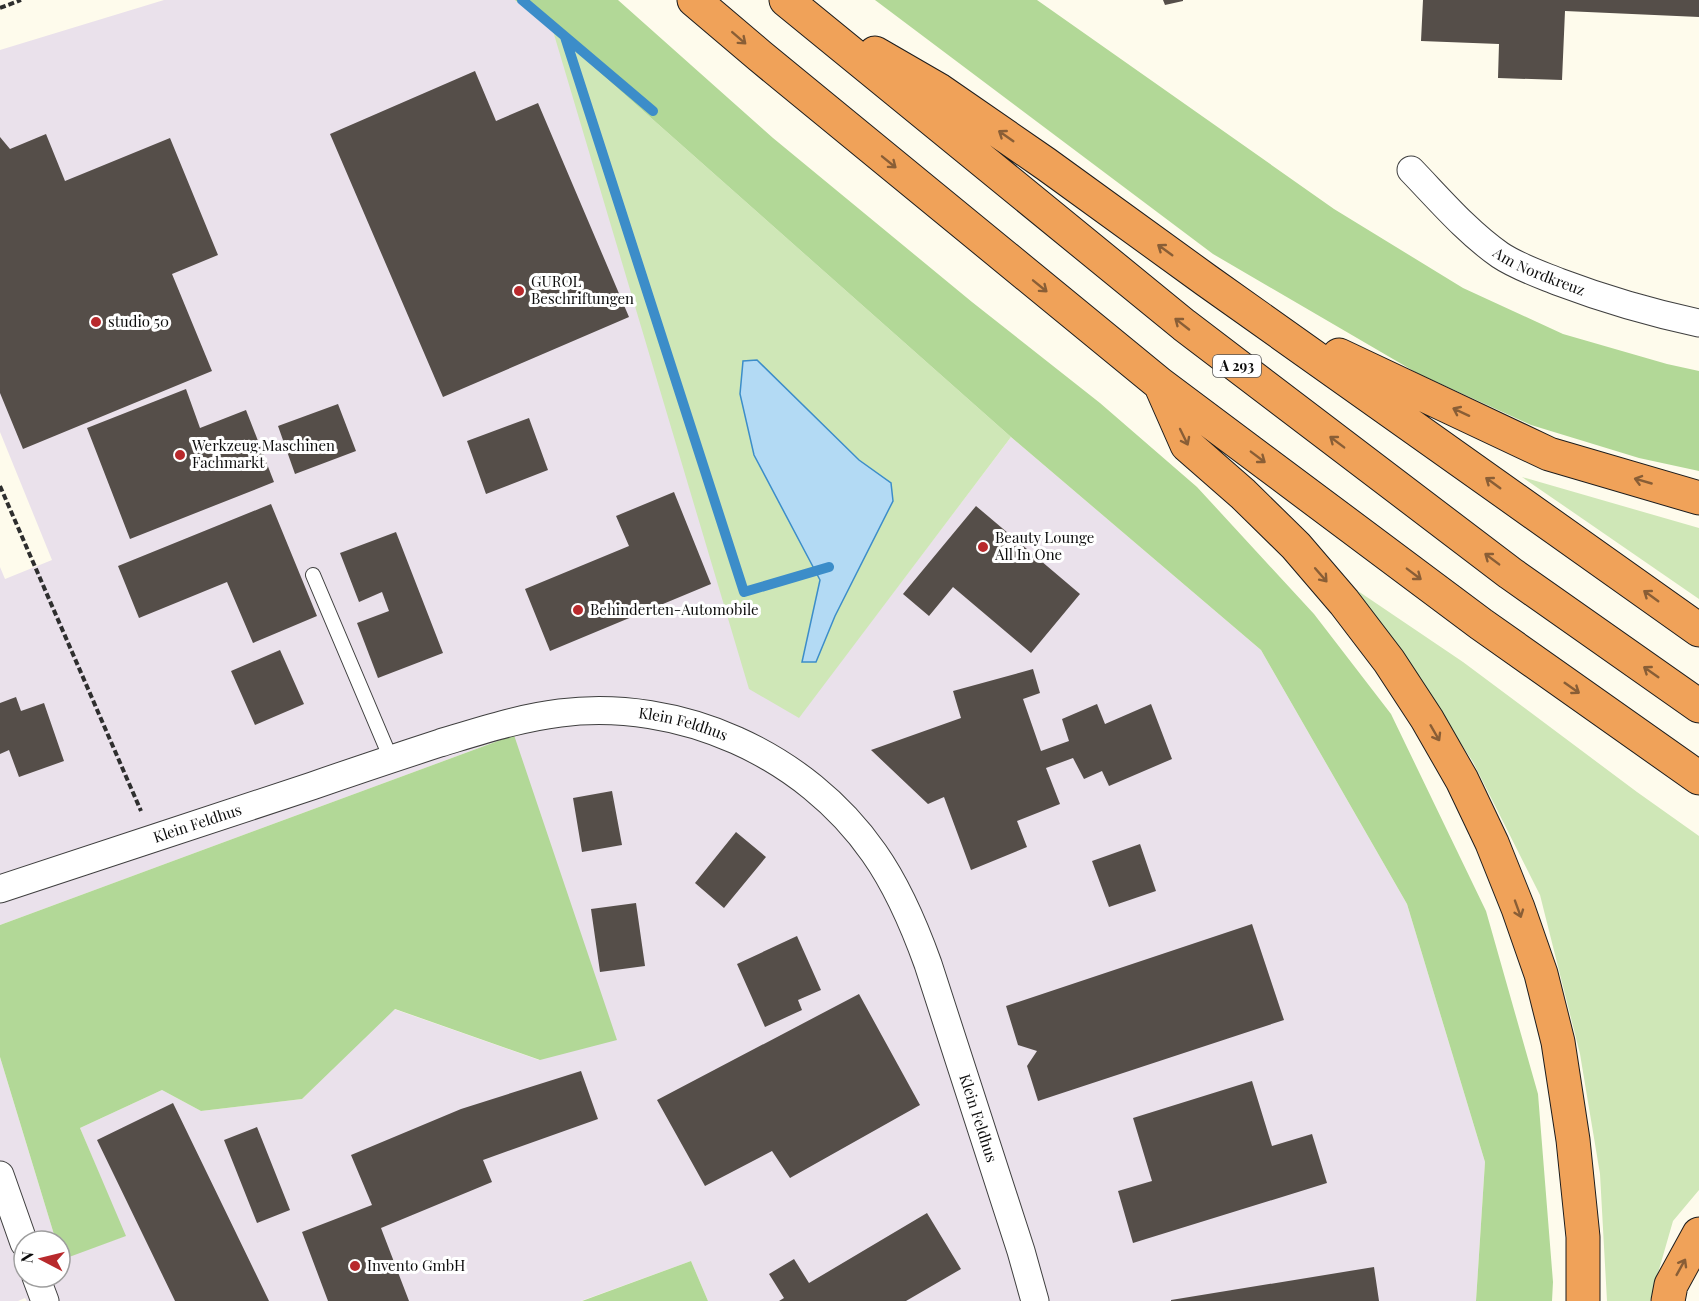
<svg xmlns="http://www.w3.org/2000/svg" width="1699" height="1301" viewBox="0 0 1699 1301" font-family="'Playfair Display',serif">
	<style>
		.industrial { fill: #eae1eb }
		.green { fill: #cfe7b7; fill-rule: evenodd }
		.forest { fill: #b2d897 }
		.water { fill: #b3daf4; stroke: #3c8dc9; stroke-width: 1.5 }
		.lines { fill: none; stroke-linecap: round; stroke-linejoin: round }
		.stream { stroke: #3c8dc9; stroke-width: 10 }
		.building { fill: #554e49 }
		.lane-casing { stroke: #3f3f3f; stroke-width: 16 }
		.street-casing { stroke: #3f3f3f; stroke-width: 29 }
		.highway-casing { stroke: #1d1d1d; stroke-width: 35 }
		.path { stroke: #2e2e2e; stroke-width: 4; stroke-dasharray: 6 3; stroke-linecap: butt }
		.lane { stroke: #fff; stroke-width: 14 }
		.street { stroke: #fff; stroke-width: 27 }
		.highway { stroke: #f0a259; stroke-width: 33 }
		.oneway { stroke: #895e36 }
		.poi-dot { fill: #b8292c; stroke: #fff; stroke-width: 2 }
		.labels { text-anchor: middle; stroke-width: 6; stroke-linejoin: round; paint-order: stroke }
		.shield { fill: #fff; stroke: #555; stroke-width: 1.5 }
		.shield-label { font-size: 14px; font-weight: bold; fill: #0c0c0c }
		.street-label { font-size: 15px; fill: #0c0c0c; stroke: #fff }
		.poi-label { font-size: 15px; fill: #0c0c0c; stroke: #fff; text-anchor: start }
	</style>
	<rect width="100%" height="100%" fill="#fefbec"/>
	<path class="industrial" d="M164 0H515L553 31 799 717 1011 437 1261 650 1407 904 1485 1162 1476 1301H708L691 1261 581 1301H27L25 1298 18 1301H0V1057L56 1241H24V1277H60V1255L61 1259 125 1236 80 1128 162 1090 201 1111 302 1099 394 1009 539 1060 514 735 0 925V567L5 579 52 560 0 432V50Z"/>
	<path class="green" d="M553 31 1011 437 799 718 749 689ZM754 455 859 460 891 484 893 501 835 616 816 662 802 661 820 580Z
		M1522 477 1699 528V599Z
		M1355 589 1463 662 1637 792 1699 836V1190L1673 1221 1650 1301H1607L1600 1174 1580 1054 1540 895 1473 762 1420 681Z"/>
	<path class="forest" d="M515 0H618L773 138 972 302 1100 403 1197 487 1314 614 1391 714 1486 911 1538 1094 1553 1282 1552 1301H1476L1485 1162 1407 904 1261 650 1011 437 553 31Z
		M875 0H1037L1334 209 1463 288 1563 334 1667 364 1699 371V471L1639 458 1531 425 1417 373 1213 254Z
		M514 735 617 1040 540 1060 395 1009 302 1099 201 1111 162 1090 80 1128 126 1236 61 1260 60 1241H56L0 1057V925Z
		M691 1261 708 1301H581H582Z"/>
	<path class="water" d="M757 360 859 460 891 483 893 501 835 616 816 662H802L820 580 754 455 740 394 743 361Z"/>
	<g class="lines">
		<path class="stream" d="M522 0 653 111
			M565 37 744 592 829 567"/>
	</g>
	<path class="building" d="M1163 0H1183V1L1165 5Z
		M1423 0H1699V17L1565 11 1562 80 1498 78 1499 44 1421 41Z
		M475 71 496 121 538 103 629 317 443 397 330 134Z
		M46 134 65 181 170 138 218 255 172 274 212 371 23 449 0 393V137L10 149Z
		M186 389 200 428 246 410 274 482 130 539 87 428Z
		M338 404 356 451 295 474 278 426Z
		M529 418 548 470 486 494 467 441Z
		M674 492 711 584 550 651 525 589 629 546 616 516Z
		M271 504 317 616 253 643 227 582 139 618 118 566Z
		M976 506 1080 594 1031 653 953 587 929 616 903 594Z
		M396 532 443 653 378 678 357 623 389 611 382 592 359 602 340 553Z
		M280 650 304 704 255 725 231 671Z
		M1033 669 1040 693 1023 699 1041 751 1069 741 1062 719 1097 704 1105 724 1151 704 1172 759 1109 786 1102 771 1084 779 1073 758 1046 768 1060 804 1017 821 1027 847 971 870 944 797 928 804 871 750 961 718 953 691Z
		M16 697 21 711 44 703 64 761 19 777 9 750 0 754V703Z
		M612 791 622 845 582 852 573 798Z
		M736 832 766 857 724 908 695 883Z
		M1140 844 1156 891 1109 907 1092 861Z
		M636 903 645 966 600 972 591 909Z
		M1252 924 1284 1020 1038 1101 1027 1066 1037 1051 1018 1045 1006 1006Z
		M797 936 821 990 798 1000 802 1010 765 1027 737 964Z
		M859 994 920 1105 790 1178 772 1151 705 1186 657 1100Z
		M581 1071 598 1119 483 1160 492 1182 381 1228 409 1301H328L302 1232 372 1205 351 1155 461 1109Z
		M1252 1081 1272 1146 1312 1134 1327 1183 1133 1243 1118 1191 1152 1181 1133 1118Z
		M173 1103 269 1301H175L97 1140Z
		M257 1127 290 1210 257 1223 224 1140Z
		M927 1213 961 1269 906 1301H779L784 1298 769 1274 794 1259 809 1283Z
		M1374 1267 1379 1301H1171V1300Z"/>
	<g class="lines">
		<defs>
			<path id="lane" d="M313 575 391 759"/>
			<g id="street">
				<path id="s1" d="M1411 170C1439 199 1467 232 1500 255 1518 267 1539 274 1559 282 1604 299 1652 313 1699 323"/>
				<path id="s2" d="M0 889C104 855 208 820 312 786 355 771 397 757 440 743 480 731 519 718 560 713 680 698 805 754 874 853 898 887 914 925 928 964L1021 1251 1035 1301"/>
				<path d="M0 1175 24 1243"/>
				<path d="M36 1277 45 1301"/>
			</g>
			<path id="highway" d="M694 0 760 56 1160 384 1481 624 1699 778
				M786 0 1184 325 1510 573 1699 706
				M875 53 939 90 1046 164 1206 280 1699 630
				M1339 355 1549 454 1699 498
				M1161 386 1187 445 1243 494 1296 546 1344 602 1389 661 1427 719 1462 780 1492 843 1518 908 1541 974 1558 1042 1573 1140 1583 1237V1301
				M1668 1301 1671 1285 1699 1234"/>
		</defs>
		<use href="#lane" class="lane-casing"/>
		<use href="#street" class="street-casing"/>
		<use href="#highway" class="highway-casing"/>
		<path class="path" d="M0 8 21 0
			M0 486 141 811"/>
		<use href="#lane" class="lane"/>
		<use href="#street" class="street"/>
		<use href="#highway" class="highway"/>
	</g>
	<defs><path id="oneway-shaft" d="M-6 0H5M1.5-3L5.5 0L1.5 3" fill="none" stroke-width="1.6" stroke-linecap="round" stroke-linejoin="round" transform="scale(1.5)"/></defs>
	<g class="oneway">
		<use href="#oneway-shaft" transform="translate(739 38) rotate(41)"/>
		<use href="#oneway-shaft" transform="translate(1006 136) rotate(-145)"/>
		<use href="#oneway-shaft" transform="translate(889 162) rotate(39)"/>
		<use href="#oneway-shaft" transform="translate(1165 250) rotate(-144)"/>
		<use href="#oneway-shaft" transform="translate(1040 286) rotate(39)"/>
		<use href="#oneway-shaft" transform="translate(1182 324) rotate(-142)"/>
		<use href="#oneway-shaft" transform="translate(1461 412) rotate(-155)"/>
		<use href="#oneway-shaft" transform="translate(1184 437) rotate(64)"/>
		<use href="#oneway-shaft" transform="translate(1337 442) rotate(-143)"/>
		<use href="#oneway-shaft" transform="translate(1258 457) rotate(37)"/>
		<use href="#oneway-shaft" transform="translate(1643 481) rotate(-164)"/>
		<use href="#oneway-shaft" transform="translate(1493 483) rotate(-144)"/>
		<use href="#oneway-shaft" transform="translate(1492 559) rotate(-143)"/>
		<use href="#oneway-shaft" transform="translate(1414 574) rotate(37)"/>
		<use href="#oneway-shaft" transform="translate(1321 575) rotate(49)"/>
		<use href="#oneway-shaft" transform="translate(1651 596) rotate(-144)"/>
		<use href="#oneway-shaft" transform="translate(1651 672) rotate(-145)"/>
		<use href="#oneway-shaft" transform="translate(1572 688) rotate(35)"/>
		<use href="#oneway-shaft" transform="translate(1435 733) rotate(60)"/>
		<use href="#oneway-shaft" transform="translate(1518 909) rotate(70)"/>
		<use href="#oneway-shaft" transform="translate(1681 1267) rotate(-61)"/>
	</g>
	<g class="poi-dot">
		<circle cx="519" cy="291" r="6"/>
		<circle cx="96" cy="322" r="6"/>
		<circle cx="180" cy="455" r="6"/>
		<circle cx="983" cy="547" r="6"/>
		<circle cx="578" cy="610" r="6"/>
		<circle cx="355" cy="1266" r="6"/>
	</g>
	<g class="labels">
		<rect class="shield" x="1213" y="355" width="48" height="22" rx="4.5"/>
		<g class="shield-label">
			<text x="1237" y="371">A 293</text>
		</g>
		<g class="street-label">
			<text dy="5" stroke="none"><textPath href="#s1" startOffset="166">Am Nordkreuz</textPath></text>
			<text dy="5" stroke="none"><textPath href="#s2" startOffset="712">Klein Feldhus</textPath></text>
			<text dy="5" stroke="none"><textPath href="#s2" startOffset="208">Klein Feldhus</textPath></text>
			<text dy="5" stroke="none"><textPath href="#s2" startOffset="1234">Klein Feldhus</textPath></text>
		</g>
		<g class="poi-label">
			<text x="531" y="287">GUROL<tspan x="531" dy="17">Beschriftungen</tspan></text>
			<text x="108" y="327">studio 50</text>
			<text x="192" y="451">Werkzeug Maschinen<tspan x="192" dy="17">Fachmarkt</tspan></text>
			<text x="995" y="543">Beauty Lounge<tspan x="995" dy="17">All In One</tspan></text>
			<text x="590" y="615">Behinderten-Automobile</text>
			<text x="367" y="1271">Invento GmbH</text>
		</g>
	</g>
	<g transform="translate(42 1259) rotate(277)"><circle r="28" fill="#ffffff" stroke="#9e9e9e" stroke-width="1.5"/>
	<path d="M0-4.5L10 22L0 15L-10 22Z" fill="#b8292c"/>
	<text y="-9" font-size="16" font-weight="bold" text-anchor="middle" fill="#0c0c0c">N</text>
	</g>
</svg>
